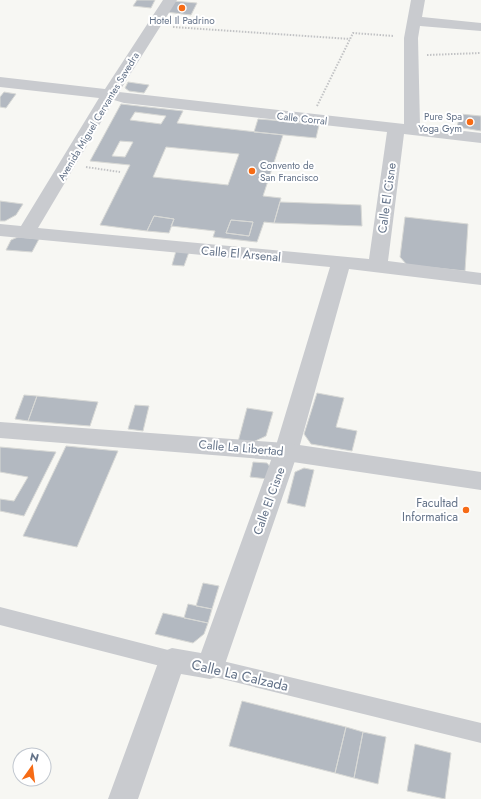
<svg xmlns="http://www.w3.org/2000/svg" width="481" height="799" viewBox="0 0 481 799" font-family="Jost,sans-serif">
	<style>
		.building { fill: #b3b9c1; stroke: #d8d9d6; fill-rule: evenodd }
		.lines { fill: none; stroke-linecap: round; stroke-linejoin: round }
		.path { stroke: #c2c3c5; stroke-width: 2; stroke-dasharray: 1.5 1.5; stroke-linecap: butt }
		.pedestrian { fill: #c9cbcf; fill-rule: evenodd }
		.minor { fill: #c9cbcf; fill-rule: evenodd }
		.tertiary { fill: #c9cbcf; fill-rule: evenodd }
		.poi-dot { fill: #f66b15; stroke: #fff; stroke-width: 1.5 }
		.labels { text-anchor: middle; stroke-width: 4; stroke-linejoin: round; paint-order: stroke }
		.far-poi-label { font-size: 10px; fill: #637288; stroke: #fff }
		.far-street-label { font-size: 10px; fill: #637288; stroke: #fff }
		.street-label { font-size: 12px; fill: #637288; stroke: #fff }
		.poi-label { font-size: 12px; fill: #637288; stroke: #fff; text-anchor: end }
		.near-street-label { font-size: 14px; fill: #637288; stroke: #fff }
	</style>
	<rect width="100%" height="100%" fill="#f7f7f3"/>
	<path class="building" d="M137 0H155L151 8 133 6Z
		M173 1 197 3 191 15 166 12Z
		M128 82 149 85 144 93 129 91 125 88Z
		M4 92 16 94 6 108 0 107V97Z
		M121 104 183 111 177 123 283 135 263 196 281 198 274 223 264 222 257 242 213 237 215 231 171 226 174 219 154 216 147 231 100 225 130 165 90 161ZM135 112 166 116 161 124 130 120ZM120 141 133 142 125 157 112 156ZM166 147 239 154 228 185 153 177ZM231 220 253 222 249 236 226 233Z
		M460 114 481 116V131L457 127Z
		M258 119 271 120 319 125 316 138 254 132Z
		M0 201 23 204 16 215 5 221H0Z
		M280 202 361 205 362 226 274 223Z
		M154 216 174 219 169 233 147 231Z
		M405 217 468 224 465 271 407 265 400 257Z
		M231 220 253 222 249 236 226 233Z
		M18 237 39 239 32 252 6 250 11 240Z
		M176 251 189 252 184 266 172 265Z
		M317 393 344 398 336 427 357 431 352 451 311 444 304 434Z
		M24 395 37 396 28 421 15 419Z
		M37 396 98 402 90 426 28 421Z
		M135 405 149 406 143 431 128 429Z
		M247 408 273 412 266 436 251 443 238 442Z
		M66 446 118 451 77 547 23 536Z
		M0 447 56 452 24 516 0 511V499L14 501 28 477 0 472Z
		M253 462 267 463 271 468 268 479 250 477Z
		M304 468 314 470 305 507 287 503 295 472Z
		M203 583 219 586 212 609 196 606Z
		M188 604 212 609 208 623 184 618Z
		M163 613 208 623 204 634 193 643 155 634Z
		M242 701 346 727 335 773 229 746Z
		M346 727 363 732 354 778 335 773Z
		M363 732 386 737 378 784 354 778Z
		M415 744 451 753 445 799 407 791Z"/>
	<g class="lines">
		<path class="path" d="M173 27 350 39
			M427 55 481 53
			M317 106 353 33 394 36
			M86 167 120 172"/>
		<path class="pedestrian" d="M0 607 172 651 179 653 183 660 179 667 172 669 0 625Z
			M210 658 481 723V743L210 676 203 674 199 667 203 660Z"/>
		<path class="minor" d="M163 0H177L119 92 404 124V38L411 0H425L422 17 481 23V31L420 26 418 38 420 126 481 133V143L404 134 388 261 481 273V285L349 269 298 452 224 667 220 676 210 679 181 674 138 799H108L162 652 172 648 201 653 274 452 330 267 0 236V224L21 226 99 98 0 87V77L105 89ZM114 100 124 103 387 132 369 259 38 228Z"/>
		<path class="tertiary" d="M0 422 286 443 481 472V490L286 461 0 438Z"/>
	</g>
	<g class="poi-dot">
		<circle cx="182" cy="8" r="4"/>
		<circle cx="470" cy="122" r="4"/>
		<circle cx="252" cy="171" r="4"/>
		<circle cx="466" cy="510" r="4"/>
	</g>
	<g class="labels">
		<g class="far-poi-label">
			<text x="182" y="24">Hotel Il Padrino</text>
			<text x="462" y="120" text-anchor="end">Pure Spa<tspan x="462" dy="12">Yoga Gym</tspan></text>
			<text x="260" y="169" text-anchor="start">Convento de<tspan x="260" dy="12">San Francisco</tspan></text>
		</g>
		<g class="far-street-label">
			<text transform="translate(98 116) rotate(-59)" y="4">Avenida Miguel Cervantes Savedra</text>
			<text transform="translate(302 118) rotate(6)" y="4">Calle Corral</text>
		</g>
		<g class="street-label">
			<text transform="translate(387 198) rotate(-82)" y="4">Calle El Cisne</text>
			<text transform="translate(241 254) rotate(5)" y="4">Calle El Arsenal</text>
			<text transform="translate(241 448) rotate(5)" y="4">Calle La Libertad</text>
			<text transform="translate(269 501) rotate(-70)" y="4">Calle El Cisne</text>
		</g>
		<g class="poi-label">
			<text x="458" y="507">Facultad<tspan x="458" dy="14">Informatica</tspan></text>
		</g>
		<g class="near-street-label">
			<text transform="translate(240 675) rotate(13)" y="5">Calle La Calzada</text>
		</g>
	</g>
	<g transform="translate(32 767) rotate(14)"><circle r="19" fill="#ffffff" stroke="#c1c7cf"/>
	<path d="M0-3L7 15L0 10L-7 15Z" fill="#f66b15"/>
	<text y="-6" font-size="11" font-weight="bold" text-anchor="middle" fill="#637288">N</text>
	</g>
</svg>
